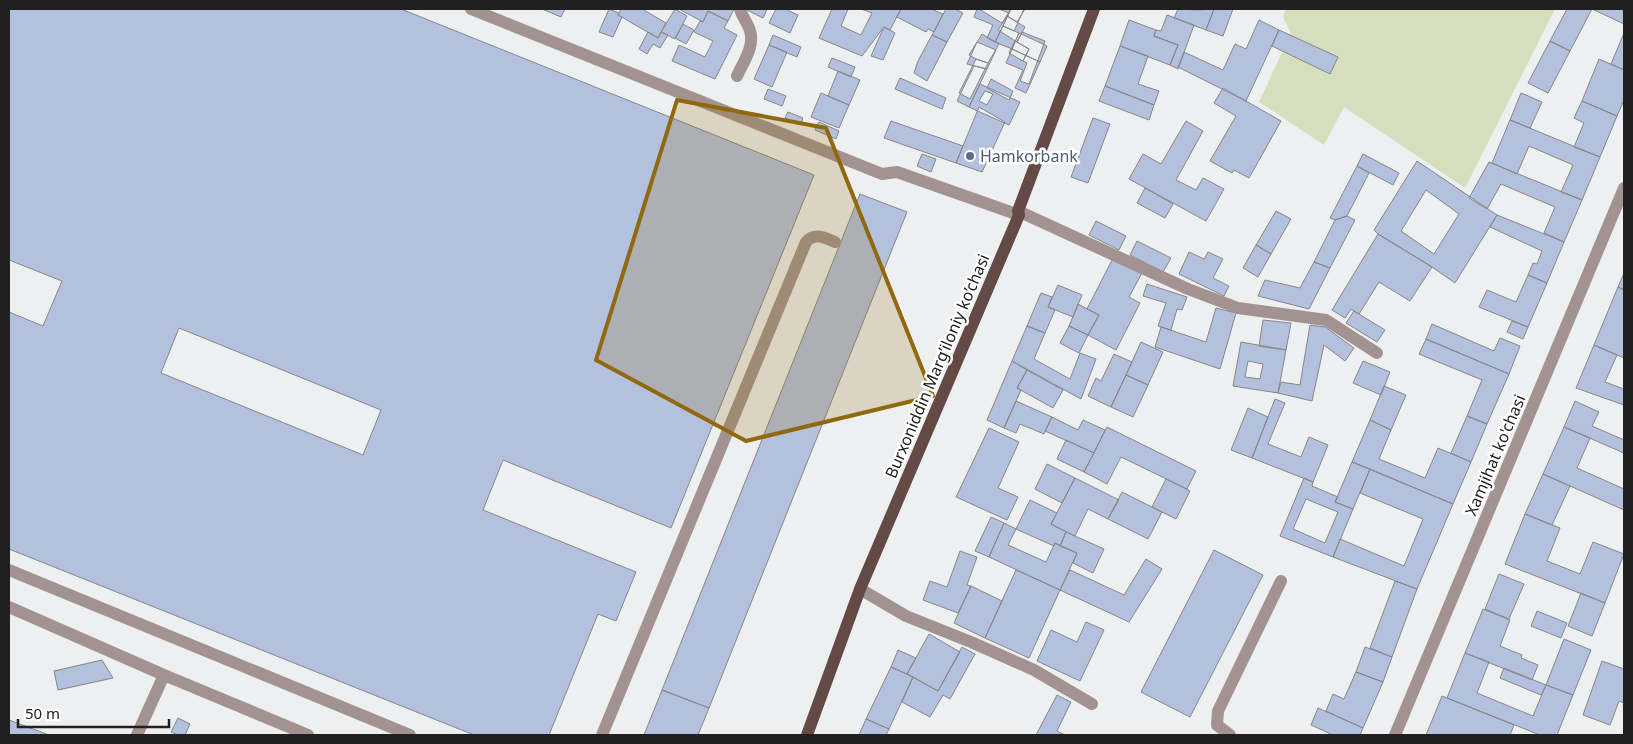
<svg xmlns="http://www.w3.org/2000/svg" width="1633" height="744" viewBox="0 0 1633 744" font-family="'Noto Sans',sans-serif">
	<style>
		.green { fill: #d6debe }
		.building { fill: #b4c1de; stroke: #858687; fill-rule: evenodd }
		.lines { fill: none; stroke-linecap: round; stroke-linejoin: round }
		.minor { stroke: #a39390; stroke-width: 12 }
		.major { stroke: #644a44; stroke-width: 12 }
		.marked { fill: #90680e; fill-opacity: 0.2; stroke: #90680e; stroke-width: 4; stroke-linejoin: round }
		.service-dot { fill: #5c6f8a; stroke: #fff; stroke-width: 2 }
		.labels { text-anchor: middle; stroke-width: 5; stroke-linejoin: round; paint-order: stroke }
		.service-label { font-size: 16px; fill: #4e5e75; stroke: #fff; text-anchor: start }
		.street-label { font-size: 16px; fill: #202020; stroke: #fff }
	</style>
	<rect width="100%" height="100%" fill="#eeeff0"/>
	<path class="green" d="M1286 9H1555L1465 188 1344 107 1324 145 1259 102 1291 33 1283 17Z"/>
	<path class="building" d="M9 9H401L814 175 671 528 503 460 483 510 636 572 616 621 598 614 549 735H474L9 549V312L43 326 62 281 9 260ZM179 328 381 410 363 455 161 373Z
		M542 9H565L561 17Z
		M609 9 619 13 618 15 622 17 613 37 599 32Z
		M621 9H642L666 23 658 38 618 15Z
		M675 9 687 16 675 39 661 32Z
		M679 9H734L728 21 708 11 703 22Z
		M745 9H767L763 18Z
		M776 9H785L798 15 790 33 769 23Z
		M832 9H848L841 26 861 35 872 13 861 9H901L890 30 884 27 862 56 819 38Z
		M901 9H931L943 14 934 32 928 29 926 32 897 17Z
		M946 9H955L963 13 947 42 932 35Z
		M977 9H999L1009 13 995 42 987 38 993 25 974 17Z
		M979 9H1011L1002 23Z
		M1011 9H1024L1014 31 1003 26Z
		M1011 9H1025L1017 22 1007 16Z
		M1178 9 1197 10 1214 9 1206 30 1174 18Z
		M1214 9H1233L1223 36 1206 30Z
		M1567 9H1592L1570 51 1550 41Z
		M1592 9H1623L1624 24 1622 23Z
		M708 11 728 21 724 28 737 35 715 79 672 61 679 45 705 57 713 41 694 32 700 21 703 22Z
		M1167 15 1194 25 1178 69 1170 65 1178 45 1154 36 1156 30 1161 31Z
		M1007 16 1025 27 1017 42 998 30Z
		M1129 20 1156 30 1154 36 1178 45 1170 65 1120 46Z
		M1259 20 1279 30 1246 101 1178 67 1184 52 1223 70 1235 44 1246 49Z
		M683 24 694 30 686 44 675 38Z
		M1003 26 1019 33 1012 49 995 42Z
		M884 27 895 33 883 60 871 56Z
		M1279 30 1338 57 1330 74 1272 46Z
		M648 32 658 38 661 32 668 35 660 48 653 44 647 54 639 49Z
		M1022 32 1045 41 1029 84 1020 81 1027 63 1023 61 1029 49 1017 42Z
		M1019 33 1047 46 1040 62 1012 49Z
		M1624 33V70L1611 64Z
		M982 34 999 44 988 63 976 59 969 55Z
		M773 35 801 47 797 57 769 45Z
		M932 35 947 42 927 81 914 73 918 61Z
		M1015 41 1029 49 1023 61 1009 53Z
		M1550 41 1570 51 1548 93 1528 83Z
		M977 42 996 50 987 69 967 64Z
		M769 45 787 52 772 87 754 79Z
		M1120 46 1148 56 1138 84 1159 91 1154 105 1105 86Z
		M1012 49 1040 62 1026 93 1015 88 1023 70 1006 63Z
		M832 58 855 67 851 77 828 67Z
		M976 59 988 63 970 99 959 93Z
		M1599 59 1624 70V100L1617 116 1582 101Z
		M974 66 987 69 969 107 957 101Z
		M838 71 860 80 849 105 828 96Z
		M900 78 946 98 942 109 895 89Z
		M991 79 1013 91 1009 100 987 88Z
		M980 84 1020 102 1009 125 969 107Z
		M1105 86 1154 105 1149 120 1099 101Z
		M1223 88 1281 121 1249 178 1234 170 1232 173 1210 161 1236 116 1214 103Z
		M768 89 786 96 782 106 764 99Z
		M985 91 993 94 987 105 979 101Z
		M821 93 849 105 839 128 811 117Z
		M1521 93 1542 102 1530 128 1510 120Z
		M1582 101 1617 116 1600 157 1574 147 1584 123 1574 118Z
		M979 107 1005 122 982 172 956 163Z
		M788 112 803 118 801 124 785 118Z
		M1093 118 1110 124 1088 183 1071 177Z
		M1510 120 1600 157 1582 200 1561 192 1573 165 1529 146 1517 174 1492 163Z
		M891 121 963 146 956 163 884 138Z
		M1186 121 1203 131 1176 180 1196 190 1203 178 1224 189 1206 221 1129 179 1143 154 1161 164Z
		M819 122 839 131 836 139 815 130Z
		M922 154 936 159 931 172 917 166Z
		M1363 154 1399 173 1393 185 1357 166Z
		M1417 161 1497 215 1455 283 1432 267 1378 234 1374 230ZM1426 190 1459 214 1434 254 1401 231Z
		M1489 162 1582 200 1564 242 1544 233 1555 207 1501 184 1487 209 1469 198Z
		M1357 166 1369 173 1347 216 1335 220 1330 218Z
		M1145 188 1173 204 1165 218 1137 203Z
		M860 194 907 212 709 708 662 690Z
		M1276 211 1291 219 1271 254 1256 245Z
		M1497 215 1564 242 1547 283 1528 275 1533 263 1537 264 1542 251 1490 227Z
		M1347 216 1355 220 1330 268 1314 262 1335 220Z
		M1096 221 1126 236 1119 250 1089 235Z
		M1378 234 1432 267 1410 301 1379 282 1359 314 1351 309 1345 318 1332 310Z
		M1137 241 1171 258 1163 272 1130 255Z
		M1256 245 1271 254 1258 277 1243 268Z
		M1189 252 1204 259 1208 252 1223 259 1213 278 1229 286 1224 296 1179 274Z
		M1113 258 1142 273 1129 297 1140 303 1116 350 1088 335 1099 315 1087 309Z
		M1314 262 1330 268 1309 309 1258 296 1265 280 1300 288Z
		M1624 273V290L1618 287Z
		M1528 275 1547 283 1528 327 1479 307 1487 290 1516 302Z
		M1147 284 1187 297 1182 310 1177 309 1171 330 1158 326 1166 303 1143 296Z
		M1058 285 1082 295 1073 317 1048 307Z
		M1618 287 1624 290V358L1594 345Z
		M1041 293 1052 297 1048 307 1055 310 1045 333 1027 326Z
		M1078 304 1099 315 1088 335 1069 326Z
		M1216 308 1236 313 1220 369 1155 347 1161 327 1206 342Z
		M1354 311 1385 330 1377 342 1346 323Z
		M1263 320 1291 323 1286 350 1259 346Z
		M1512 321 1528 327 1523 339 1507 332Z
		M1432 324 1494 351 1500 338 1520 346 1509 374 1426 339Z
		M1310 325 1325 327 1354 348 1345 361 1324 345 1312 401 1278 393 1281 382 1300 385Z
		M1027 326 1045 333 1034 359 1070 379 1080 353 1096 359 1081 399 1012 361Z
		M1069 326 1088 335 1079 353 1060 343Z
		M1426 339 1509 374 1487 424 1467 416 1482 380 1419 354Z
		M1141 342 1163 352 1148 385 1126 375Z
		M1241 342 1286 350 1278 393 1233 386ZM1248 361 1263 364 1260 379 1245 377Z
		M1594 345 1617 355 1605 382 1624 389V405L1576 388Z
		M1114 354 1132 362 1111 407 1088 396 1096 378 1101 381Z
		M1012 361 1027 370 1017 388 1021 390 1004 428 987 420Z
		M1363 361 1390 372 1381 395 1353 383Z
		M1027 370 1063 390 1053 408 1017 388Z
		M1126 375 1148 385 1133 417 1111 407Z
		M1384 386 1406 395 1391 430 1370 420Z
		M1275 399 1285 403 1268 444 1301 457 1309 437 1328 445 1313 482 1252 458Z
		M1016 401 1052 417 1044 434 1020 424 1016 433 1004 428Z
		M1575 401 1599 412 1592 426 1624 440V453L1564 427Z
		M1248 408 1268 417 1252 458 1231 450Z
		M1467 416 1487 424 1471 462 1451 453Z
		M1052 417 1078 430 1083 420 1105 430 1094 453 1045 431Z
		M1370 420 1391 430 1379 459 1425 478 1438 448 1471 462 1453 504 1352 462Z
		M1107 427 1196 471 1187 489 1121 457 1107 484 1084 472Z
		M1564 427 1590 438 1577 468 1624 489V510L1543 474Z
		M989 428 1019 442 998 488 1018 497 1007 520 956 497Z
		M1066 440 1094 453 1084 472 1057 459Z
		M1352 462 1370 469 1353 509 1335 502Z
		M1047 464 1075 478 1062 503 1035 489Z
		M1370 469 1453 504 1417 589 1333 557 1340 539 1404 566 1423 519 1360 493Z
		M1543 474 1570 486 1552 525 1525 514Z
		M1075 478 1119 500 1108 519 1088 509 1075 536 1051 524Z
		M1304 478 1313 482 1312 486 1338 497 1335 502 1353 509 1333 557 1280 536ZM1306 499 1338 512 1325 543 1293 529Z
		M1166 479 1190 491 1176 519 1152 507Z
		M1122 492 1162 512 1148 539 1108 519Z
		M1030 500 1057 513 1051 524 1066 532 1060 546 1055 543 1054 546 1016 529Z
		M1525 514 1560 528 1547 561 1580 574 1593 542 1624 554 1605 603 1505 564Z
		M991 517 1004 523 989 557 975 551Z
		M1004 523 1016 529 1008 545 1046 562 1055 543 1077 553 1060 590 989 557Z
		M1066 532 1104 549 1093 573 1073 563 1077 553 1060 546Z
		M1214 550 1263 575 1190 717 1141 692Z
		M960 551 977 557 967 585 971 586 958 613 923 600 930 581 947 587Z
		M1146 559 1162 569 1129 622 1060 590 1070 570 1124 595Z
		M1016 570 1060 590 1029 658 985 638Z
		M1499 574 1524 584 1509 619 1485 609Z
		M1395 581 1417 589 1392 657 1370 648Z
		M971 586 1002 601 985 638 954 623Z
		M1581 593 1605 603 1592 636 1568 626Z
		M1483 609 1510 620 1500 646 1522 655 1521 658 1538 665 1532 680 1465 653Z
		M1537 611 1567 623 1561 638 1531 626Z
		M1086 622 1104 630 1080 681 1037 661 1051 630 1077 642Z
		M929 634 960 652 938 691 907 674Z
		M1564 639 1591 650 1573 695 1546 685Z
		M962 647 975 654 950 699 943 695 930 717 902 702 913 677 938 691Z
		M1365 647 1392 657 1383 682 1356 672Z
		M898 650 916 658 907 674 891 667Z
		M1465 653 1489 662 1477 693 1533 716 1546 685 1573 695 1557 735H1540L1447 698Z
		M102 660 113 678 58 690 54 671Z
		M1602 661 1624 669V703L1619 701 1610 725 1583 715Z
		M891 667 913 677 889 729 866 719Z
		M1504 668 1546 685 1541 695 1500 678Z
		M1356 672 1383 682 1363 728 1326 711 1333 694 1344 699Z
		M662 690 709 708 698 735H644Z
		M1057 695 1071 702 1057 731 1065 735H1036Z
		M1442 696 1514 725 1510 735H1426Z
		M1318 708 1363 728 1360 735H1333L1311 725Z
		M178 718 190 724 185 735H178L171 732Z
		M866 719 889 729 886 735H859Z
		M9 720 49 735H9Z"/>
	<g class="lines">
		<path class="minor" d="M471 9 882 174 897 172 1019 215
			M737 76C743 63 755 46 750 31 748 23 742 17 740 9
			M1018 211 1188 289 1238 308 1326 320 1377 353
			M9 570 410 735
			M860 589 906 616 971 642 1034 670 1092 704
			M9 607 164 675 137 735
			M164 675 308 735
			M602 735 806 242C815 232 825 238 835 242
			M1230 735 1217 725 1218 711 1281 581
			M1395 735 1624 188"/>
		<path class="major" d="M807 735 860 589 1019 215 1018 211 1094 9"/>
	</g>
	<path class="marked" d="M677 100 826 128 933 396 746 441 596 360Z"/>
	<circle class="service-dot" cx="970" cy="156" r="5"/>
	<g class="labels">
		<g class="service-label">
			<text x="980" y="162">Hamkorbank</text>
		</g>
		<g class="street-label">
			<text transform="translate(937 366) rotate(-67)" y="6">Burxoniddin Marg’iloniy ko’chasi</text>
			<text transform="translate(1495 455) rotate(-67)" y="6">Xamjihat ko'chasi</text>
		</g>
	</g>
	<rect width="1633" height="744" fill="none" stroke="#202020" stroke-width="20"/>
	<path d="M18 719v8h151v-8" fill="none" stroke="#202020" stroke-width="2.5"/>
	<text x="25" y="719" font-size="15" fill="#202020" stroke="#ffffff" stroke-width="4" paint-order="stroke">50 m</text>
</svg>
